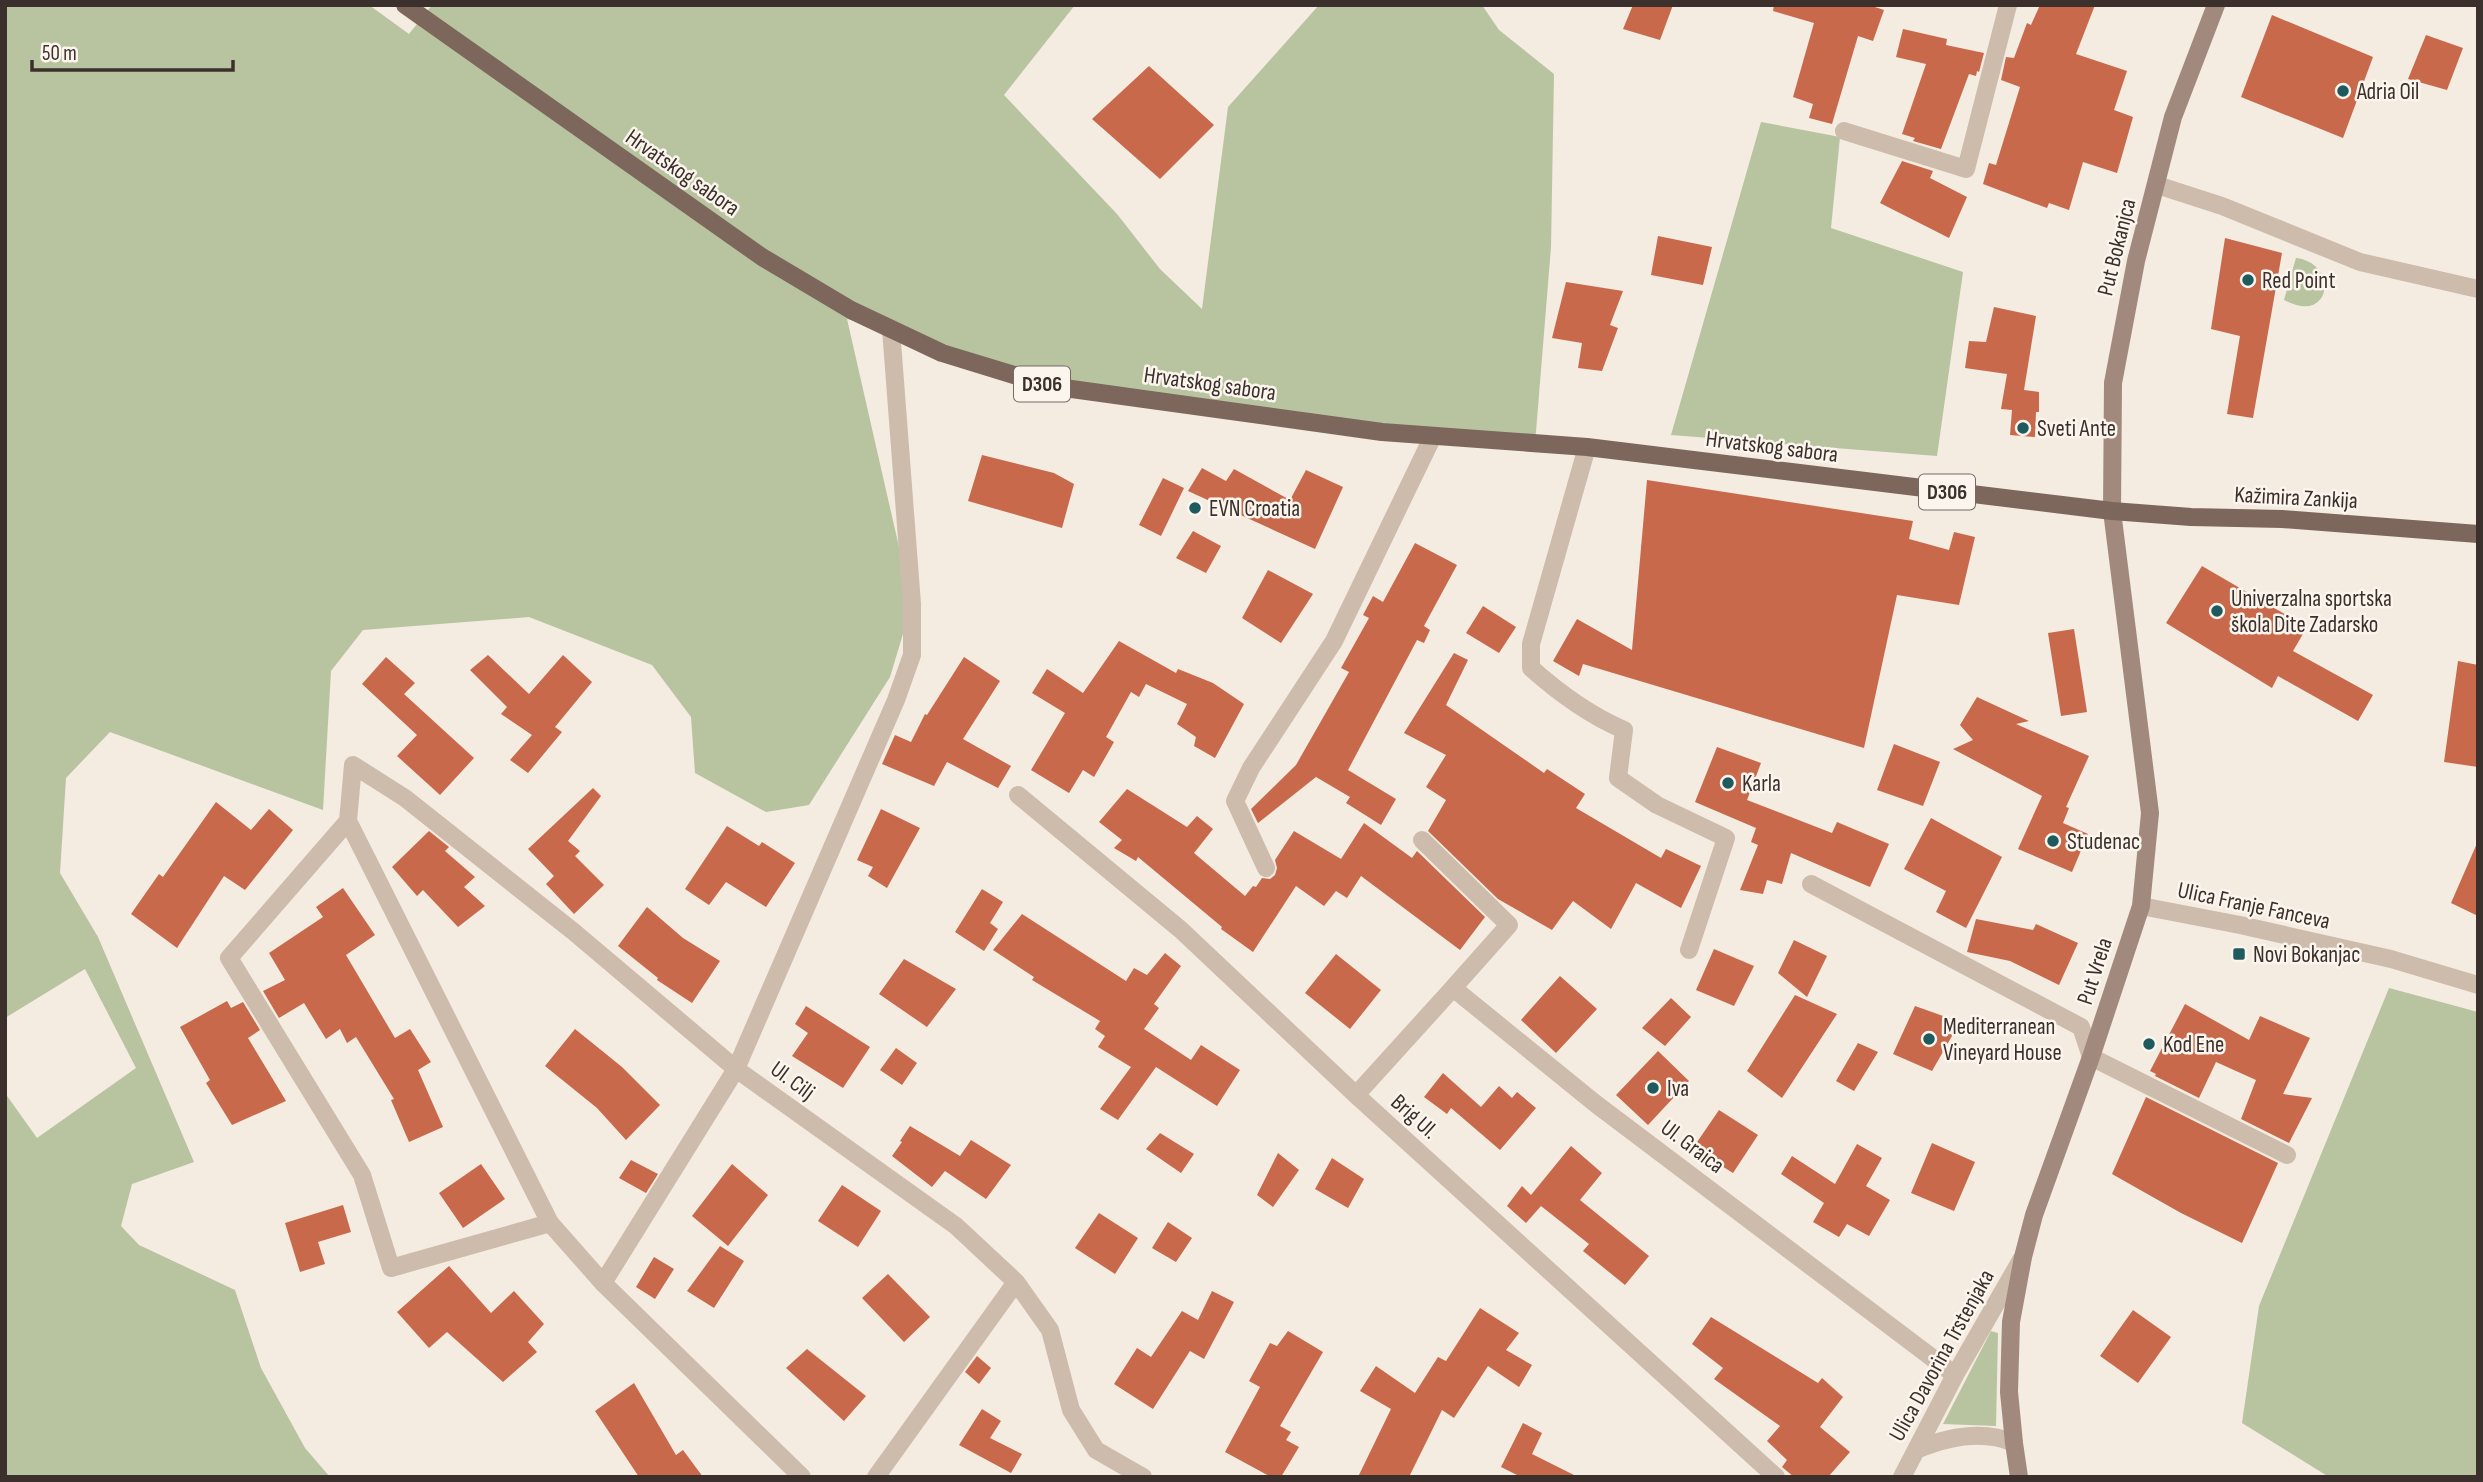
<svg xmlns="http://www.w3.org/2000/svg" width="2483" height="1482" viewBox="0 0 2483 1482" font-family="'Sofia Sans Condensed',sans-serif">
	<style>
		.green { fill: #b8c4a0 }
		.building { fill: #c8694b }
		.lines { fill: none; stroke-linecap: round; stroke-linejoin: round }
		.minor { stroke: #cdbbac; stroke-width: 18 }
		.secondary { stroke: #a18a7d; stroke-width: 18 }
		.primary { stroke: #7d675c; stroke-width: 18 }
		.poi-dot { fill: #1f5a5e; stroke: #fbf5ee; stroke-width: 2.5 }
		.labels { text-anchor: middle; stroke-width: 5; stroke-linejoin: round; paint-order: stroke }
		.shield { fill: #fbf5ee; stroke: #756b66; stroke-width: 2 }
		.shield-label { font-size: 21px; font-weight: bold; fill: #3b302b }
		.poi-label { font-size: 23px; fill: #3b302b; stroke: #fbf5ee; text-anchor: start }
		.street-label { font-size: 23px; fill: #3b302b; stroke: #fbf5ee }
	</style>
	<rect width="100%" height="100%" fill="#f4ebe1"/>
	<path class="green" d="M5 5H369L409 34 432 5H1075L1004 95 1117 214 1160 269 1202 309 1228 107 1319 5H1482L1499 30 1554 74 1551 247 1535 444 1050 386 891 329 847 319 912 604 890 677 809 805 766 812 695 773 691 717 652 665 529 617 363 630 331 671 323 810 110 732 66 778 60 873 98 937 194 1162 132 1184 121 1226 139 1245 235 1290 261 1368 305 1448 330 1477H5V1093L37 1138 136 1068 85 969 5 1018Z
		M1761 122 1840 137 1831 228 1963 272 1937 456 1671 435Z
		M2296 258C2339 263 2332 326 2284 300Z
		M2389 988 2478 1012V1477H2329L2242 1423 2259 1306Z
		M1991 1331 1998 1333 1996 1426 1943 1424Z"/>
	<path class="building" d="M1633 5H1673L1660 40 1623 29Z
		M1774 5H1869L1884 10 1873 41 1858 36 1832 124 1809 118 1813 104 1793 97 1814 23 1773 11Z
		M2040 5H2095L2076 54 2127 71 2114 110 2133 117 2117 173 2083 162 2069 210 2049 203 2047 208 1983 184 1989 163 1996 165 2020 87 2001 80 2006 57 2014 58 2027 23 2031 25Z
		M2272 15 2373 57 2343 138 2241 97Z
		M1903 29 1947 39 1946 45 1984 53 1979 72 1977 71 1976 76 1969 74 1941 149 1913 141 1915 138 1902 134 1926 64 1896 57Z
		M2426 35 2463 48 2447 90 2408 79Z
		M1149 66 1214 125 1160 179 1092 119Z
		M1902 161 1933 171 1930 178 1967 197 1949 238 1880 203Z
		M1658 236 1712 247 1703 285 1651 275Z
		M2225 238 2282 253 2253 418 2227 414 2240 336 2211 329Z
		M1566 282 1623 291 1610 325 1618 328 1602 371 1578 368 1582 343 1552 338Z
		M1994 307 2036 316 2024 390 2039 392V412H2036L2035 437 2010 435 2012 410 2001 409 2007 374 1965 368 1969 341 1986 342Z
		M982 455 1054 473 1074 484 1062 528 968 501Z
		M1202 468 1226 481 1234 469 1290 500 1306 470 1343 487 1315 549 1188 491Z
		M1163 478 1184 488 1161 536 1139 525Z
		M1647 480 1913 521 1909 539 1949 550 1954 532 1975 537 1959 605 1897 595 1864 748 1583 664 1579 676 1553 661 1577 619 1632 650Z
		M1193 531 1221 546 1206 573 1176 558Z
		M1415 543 1457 565 1424 626 1430 630 1424 643 1417 640 1348 770 1396 799 1381 825 1346 803 1350 797 1316 777 1258 823 1251 809 1296 765 1349 672 1341 668 1369 618 1363 615 1373 596 1383 602Z
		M2202 566 2307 627 2293 651 2373 695 2358 721 2278 676 2272 688 2166 623Z
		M1268 570 1313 594 1281 643 1242 618Z
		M1483 606 1516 627 1499 653 1466 633Z
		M2074 629 2087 712 2061 716 2048 633Z
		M1119 641 1176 673 1178 669 1213 683 1244 704 1215 758 1194 746 1196 737 1177 724 1187 704 1146 684 1139 697 1131 692 1106 737 1114 742 1094 777 1083 770 1069 793 1031 770 1065 713 1032 693 1047 669 1083 693Z
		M1454 653 1468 660 1446 705 1544 773 1547 769 1585 794 1576 808 1661 858 1666 849 1701 866 1681 908 1636 883 1611 929 1573 901 1552 930 1498 899 1428 831 1446 800 1426 787 1446 755 1404 733Z
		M488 655 529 694 563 655 592 682 555 727 562 732 528 773 510 760 532 735 501 714 507 707 470 670Z
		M386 657 415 683 404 694 474 758 440 795 397 756 417 735 362 684Z
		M964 657 1000 681 963 739 1011 766 998 788 947 762 934 786 882 764 895 735 911 742 925 714 927 715Z
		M2458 661 2478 665V767L2444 762Z
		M1977 697 2029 721 2016 724 2089 756 2066 807 2069 808 2063 823 2088 834 2072 872 2018 849 2042 796 1953 749 1973 740 1960 725Z
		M1894 744 1940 762 1923 806 1877 790Z
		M1717 747 1761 763 1747 800 1832 833 1837 822 1889 844 1870 887 1791 853 1782 884 1767 880 1763 894 1740 890 1758 845 1751 842 1756 828 1695 802Z
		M593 788 601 796 568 841 580 851 575 856 604 885 574 914 546 884 554 876 528 849Z
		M1127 789 1187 827 1197 816 1213 829 1194 853 1245 896 1253 886 1256 887 1262 878 1270 879 1275 875 1277 868 1275 860 1294 831 1341 859 1364 823 1412 858 1417 851 1485 917 1460 950 1361 876 1347 898 1336 891 1324 906 1296 886 1253 952 1221 929 1222 927 1138 857 1136 861 1114 848 1122 840 1099 822Z
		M216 802 251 830 269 809 293 830 245 890 224 876 177 948 131 914 159 874 163 877Z
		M881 809 920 828 887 888 868 876 873 867 857 860Z
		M1931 818 2002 857 1966 928 1936 912 1946 891 1904 869Z
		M727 826 759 846 762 842 795 863 766 907 726 882 709 905 685 889Z
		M429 831 449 847 445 851 475 877 464 887 485 906 458 927 423 890 417 896 392 867Z
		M2478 841V916L2451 903Z
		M343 888 375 935 346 955 395 1038 410 1029 431 1062 418 1070 443 1127 409 1142 391 1100 394 1099 356 1037 347 1043 340 1029 326 1039 304 1003 279 1018 263 991 285 980 269 953 323 917 316 907Z
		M982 889 1003 902 990 923 998 929 984 951 955 932Z
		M647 907 683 938 720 961 692 1003 657 980 658 978 618 946Z
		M1022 914 1126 981 1134 968 1147 975 1165 953 1181 966 1154 1004 1159 1008 1144 1029 1191 1060 1201 1045 1240 1070 1217 1106 1156 1067 1118 1120 1100 1109 1131 1067 1098 1047 1105 1036 1095 1029 1100 1021 1032 980 1034 977 993 950Z
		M1976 919 2033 930 2036 924 2078 943 2059 985 2010 961 1967 952Z
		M1794 940 1827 956 1807 997 1778 973Z
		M1714 949 1754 966 1734 1006 1696 990Z
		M1336 954 1381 990 1350 1029 1305 993Z
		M904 959 956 989 927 1027 879 994Z
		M1560 976 1597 1009 1556 1053 1521 1020Z
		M1795 995 1837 1014 1782 1098 1747 1071Z
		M1671 998 1691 1017 1665 1046 1642 1028Z
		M227 1001 231 1008 243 1002 260 1030 248 1038 286 1101 232 1125 206 1083 210 1080 180 1027Z
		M2185 1004 2249 1040 2260 1016 2310 1038 2283 1094 2312 1098 2289 1143 2241 1119 2256 1080 2216 1062 2199 1098 2155 1076 2156 1074 2150 1071Z
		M806 1006 870 1047 843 1088 792 1056 808 1033 795 1024Z
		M1915 1006 1960 1022 1932 1071 1893 1054Z
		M575 1029 622 1067 660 1105 626 1140 597 1108 545 1066Z
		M1858 1043 1878 1052 1854 1091 1836 1081Z
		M896 1048 917 1063 902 1085 880 1070Z
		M1658 1051 1689 1081 1648 1125 1616 1095Z
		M1443 1073 1481 1107 1499 1086 1512 1098 1517 1092 1536 1108 1500 1150 1451 1108 1447 1114 1424 1097Z
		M2146 1097 2278 1163 2242 1243 2181 1213 2112 1174Z
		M1719 1110 1758 1135 1733 1173 1693 1148Z
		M910 1126 960 1156 971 1140 1011 1165 986 1199 945 1171 932 1187 892 1156 902 1142 900 1141Z
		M1160 1133 1194 1154 1181 1173 1146 1149Z
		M1932 1143 1975 1162 1954 1211 1911 1193Z
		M1857 1144 1882 1158 1866 1186 1890 1200 1869 1236 1847 1224 1839 1237 1813 1222 1824 1203 1781 1174 1792 1156 1835 1184Z
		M1571 1146 1602 1173 1580 1200 1649 1256 1625 1285 1583 1251 1589 1244 1541 1206 1526 1223 1507 1206 1522 1186 1531 1195Z
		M1278 1153 1299 1170 1273 1207 1257 1195Z
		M1332 1158 1364 1179 1348 1208 1315 1189Z
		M631 1160 658 1174 646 1193 619 1178Z
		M481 1164 505 1199 463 1228 439 1193Z
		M732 1164 768 1195 728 1246 692 1216Z
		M842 1185 881 1211 858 1247 818 1221Z
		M343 1205 351 1232 318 1242 325 1264 300 1272 285 1223Z
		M1099 1213 1138 1238 1115 1274 1075 1248Z
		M1168 1222 1192 1238 1176 1262 1152 1248Z
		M720 1246 744 1261 714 1308 687 1291Z
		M654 1257 674 1269 655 1299 636 1287Z
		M449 1266 491 1313 514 1291 544 1324 528 1342 537 1352 503 1382 447 1332 429 1348 397 1312Z
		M888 1274 930 1317 904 1342 862 1298Z
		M1212 1291 1234 1302 1204 1359 1190 1351 1153 1409 1114 1384 1137 1348 1151 1357 1182 1311 1198 1320Z
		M1480 1308 1519 1333 1506 1350 1532 1365 1519 1387 1488 1366 1454 1418 1442 1410 1409 1477H1358L1391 1409 1360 1391 1376 1366 1415 1393 1438 1357 1446 1361Z
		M2133 1310 2171 1337 2138 1383 2100 1356Z
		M1711 1317 1818 1383 1822 1378 1843 1397 1820 1427 1850 1452 1828 1477H1794L1782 1467 1787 1460 1767 1441 1780 1426 1714 1379 1723 1368 1692 1344Z
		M1288 1331 1323 1352 1280 1426 1291 1432 1286 1440 1299 1447 1281 1477H1271L1225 1452 1260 1387 1249 1381 1270 1343 1277 1346Z
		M807 1349 866 1396 844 1421 786 1368Z
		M977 1356 991 1368 979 1384 965 1372Z
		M634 1383 676 1455 683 1450 703 1477H639L595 1411Z
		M982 1409 1001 1421 990 1438 1022 1454 1011 1473 959 1445Z
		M1523 1423 1542 1433 1532 1454 1578 1477H1521L1501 1467Z"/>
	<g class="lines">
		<path class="minor" d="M1844 131 1966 169 2008 5
			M2157 185 2222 206 2360 262 2478 289
			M1587 447 1531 644V668C1559 693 1589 715 1624 730L1618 778 1657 805 1726 838 1689 950
			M1018 795 1181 930 1356 1095 1776 1477
			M348 821 550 1223 603 1283 802 1477
			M1422 840 1509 925 1453 988
			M1266 868 1235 801 1251 768 1334 641 1433 436
			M1811 884 2081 1027 2091 1057 2287 1155
			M2141 906 2240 925 2391 959 2478 985
			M1356 1095 1453 988 1596 1104 1955 1375
			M550 1223 391 1268 362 1175 229 958 348 821 353 765 405 798 574 932 736 1069 956 1226 1016 1282 1050 1330 1071 1410 1096 1450 1143 1477
			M603 1283 736 1069 896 700 912 655V604L891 329
			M1916 1450C1947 1437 1982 1429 2014 1443
			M876 1477 1016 1282
			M1902 1477 1955 1375 2021 1260"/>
		<path class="secondary" d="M2019 1477 2014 1443 2009 1392 2011 1322 2023 1257 2034 1215 2091 1057 2141 906 2150 813 2112 511 2113 383 2136 261 2173 117 2216 5"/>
		<path class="primary" d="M405 5 762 257 851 310 942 353 1050 386 1382 432 1587 447 2112 511 2191 517 2282 519 2478 534"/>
	</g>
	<g class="poi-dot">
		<circle cx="2343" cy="91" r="7"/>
		<circle cx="2248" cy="280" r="7"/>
		<circle cx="2023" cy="428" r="7"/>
		<circle cx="1195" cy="508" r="7"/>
		<circle cx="2217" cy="611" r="7"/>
		<circle cx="1728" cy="783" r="7"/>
		<circle cx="2053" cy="841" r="7"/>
		<rect x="2232" y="947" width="14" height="14" rx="3.5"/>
		<circle cx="1929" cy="1039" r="7"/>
		<circle cx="2149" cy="1044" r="7"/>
		<circle cx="1653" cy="1088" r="7"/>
	</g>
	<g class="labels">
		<g class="shield">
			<rect x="1014" y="366.5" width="56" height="35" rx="5"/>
			<rect x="1919" y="474.5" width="56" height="35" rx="5"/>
		</g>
		<g class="shield-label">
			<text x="1042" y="391">D306</text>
			<text x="1947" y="499">D306</text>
		</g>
		<g class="poi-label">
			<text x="2357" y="99">Adria Oil</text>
			<text x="2262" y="288">Red Point</text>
			<text x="2037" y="436">Sveti Ante</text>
			<text x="1209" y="516">EVN Croatia</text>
			<text x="2231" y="606">Univerzalna sportska<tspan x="2231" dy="26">škola Dite Zadarsko</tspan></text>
			<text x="1742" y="791">Karla</text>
			<text x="2067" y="849">Studenac</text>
			<text x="2253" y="962">Novi Bokanjac</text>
			<text x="1943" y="1034">Mediterranean<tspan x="1943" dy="26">Vineyard House</tspan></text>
			<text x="2163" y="1052">Kod Ene</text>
			<text x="1667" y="1096">Iva</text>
		</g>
		<g class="street-label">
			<text transform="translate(683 172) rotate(35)" y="8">Hrvatskog sabora</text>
			<text transform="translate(2116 247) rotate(-76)" y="8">Put Bokanjca</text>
			<text transform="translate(1210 383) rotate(8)" y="8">Hrvatskog sabora</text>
			<text transform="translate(1772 446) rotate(7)" y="8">Hrvatskog sabora</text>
			<text transform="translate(2296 497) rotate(3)" y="8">Kažimira Zankija</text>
			<text transform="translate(2254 905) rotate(12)" y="8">Ulica Franje Fanceva</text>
			<text transform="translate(2094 971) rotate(-72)" y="8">Put Vrela</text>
			<text transform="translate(793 1080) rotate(36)" y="8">Ul. Cilj</text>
			<text transform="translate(1415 1116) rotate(42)" y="8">Brig Ul.</text>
			<text transform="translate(1693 1146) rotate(37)" y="8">Ul. Graica</text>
			<text transform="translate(1941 1355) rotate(-61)" y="8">Ulica Davorina Trstenjaka</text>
		</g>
	</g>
	<rect width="2483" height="1482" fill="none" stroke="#3b302b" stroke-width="14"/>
	<path d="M32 60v10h201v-10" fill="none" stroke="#3b302b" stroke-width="3.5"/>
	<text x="42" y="60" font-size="21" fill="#3b302b" stroke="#fbf5ee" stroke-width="5" paint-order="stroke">50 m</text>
</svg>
